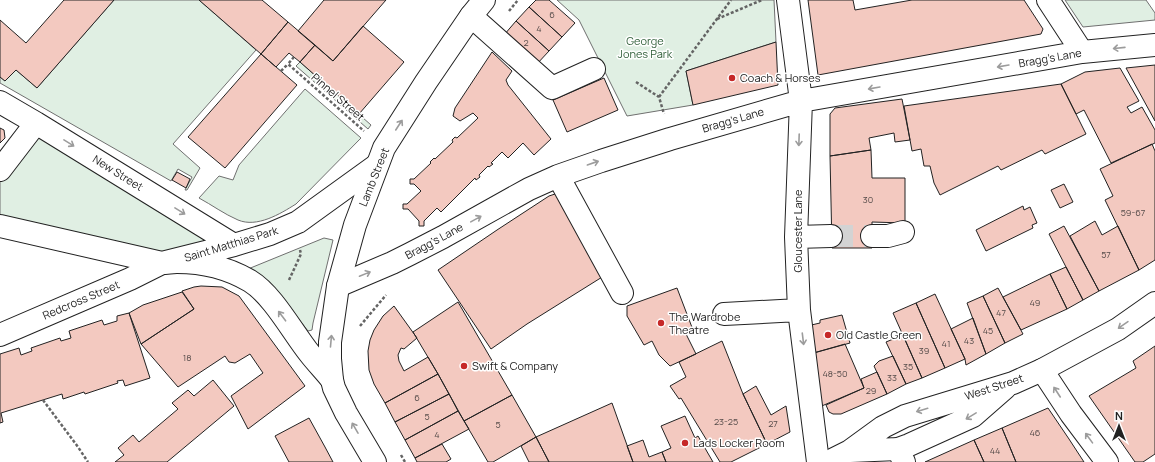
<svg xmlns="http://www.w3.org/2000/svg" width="1155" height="462" viewBox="0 0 1155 462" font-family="Manrope,sans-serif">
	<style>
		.green { fill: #e0efe3; stroke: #6f6f6f }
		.building { fill: #f3c9c0; stroke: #222 }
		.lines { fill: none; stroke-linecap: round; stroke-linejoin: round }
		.minor-tunnel { stroke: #d3d3d3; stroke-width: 22; stroke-dasharray: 22 11; stroke-linecap: butt }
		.minor-casing { stroke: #222; stroke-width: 24 }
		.major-casing { stroke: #222; stroke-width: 24 }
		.path { stroke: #646464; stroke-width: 2.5; stroke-dasharray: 3 2; stroke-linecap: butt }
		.minor { stroke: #fff; stroke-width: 22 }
		.major { stroke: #fff; stroke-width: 22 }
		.oneway { stroke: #9c9c9c }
		.poi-dot { fill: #c62828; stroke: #fff; stroke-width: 1.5 }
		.labels { text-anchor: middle; stroke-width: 3; stroke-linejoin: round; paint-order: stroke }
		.number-label { font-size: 9px; fill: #564c4a }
		.park-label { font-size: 11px; fill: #2f5e38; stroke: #fff }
		.street-label { font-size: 11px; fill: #222; stroke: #fff }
		.poi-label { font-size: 11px; fill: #222; stroke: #fff; text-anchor: start }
	</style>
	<rect width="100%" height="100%" fill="#fff"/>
	<path class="green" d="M114 0H199L256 50 173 144 200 168 187 190H185L192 177 178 169 171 181 0 83V77L5 81 16 70 37 88Z
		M557 0H774L776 42 686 71 693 105 627 116 579 20Z
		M1065 0H1146L1155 13V20L1083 27Z
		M300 62 371 125 368 129 296 66Z
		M305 89 361 138 296 204C280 214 257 228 238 220 224 214 212 205 199 198L219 176 233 180 239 165Z
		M37 132 222 243 162 259 0 221V180Z
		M324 238 333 240 313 323 312 330 308 331 275 289 248 269Z"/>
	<path class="building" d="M64 0H114L37 88 16 70 5 81 0 77V20L26 43Z
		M199 0H262L288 22 261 54Z
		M324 0H386L333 61 298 31Z
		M536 0H549L575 23 562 37 529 7Z
		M808 0H853L855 10 912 0H1024L1043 29 1041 34 818 75Z
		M529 7 562 37 549 51 516 21Z
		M516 21 549 51 536 65 504 35Z
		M288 22 315 45 300 62 289 53 276 67 261 54Z
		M363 26 404 62 359 114 300 62 315 45 333 61Z
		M776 42 778 85 693 105 686 71Z
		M492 52 512 71 506 80 508 85 551 139 534 155 523 143 508 158 502 152 491 163 493 164 489 167 488 166 479 175 480 177 476 180 475 178 441 212 437 208 424 221V226H419V221L408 209H403V204H407L421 191 414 184H410V179H414L431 163 430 162 434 158 435 159 453 142 452 140 455 137 457 138 478 118 473 113 460 121 453 116 455 108Z
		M261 54 297 85 225 168 188 137Z
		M1155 65V121L1126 68Z
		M1120 68 1139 101 1127 107 1131 113 1142 107 1155 130V143L1111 163 1084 110 1076 114 1061 84 1085 72Z
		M604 78 618 110 567 132 553 100Z
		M1061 84 1086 134 1045 154 1042 150 1001 170 998 166 940 195 934 183 930 166H924L921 149 912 151 904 106Z
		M902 99 910 140 895 142 894 133 869 138 871 150 830 156V114L835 108Z
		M0 128 4 130 5 138 0 143Z
		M1152 144 1155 151V260L1139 270 1105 200 1113 196 1100 169Z
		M871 150 872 178H905V223L872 222V248H832L830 156Z
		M177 172 190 179 186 188 172 180Z
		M1064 184 1073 202 1060 208 1051 190Z
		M555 194 560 197 607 274 527 324 491 349 438 270 497 230 549 196Z
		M1023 206 1024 210 1030 207 1037 223 1032 225 1033 228 986 251 976 230Z
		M1095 221 1102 235 1118 226 1139 270 1099 291 1070 236Z
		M1064 226 1099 291 1083 300 1049 234Z
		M1066 267 1083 300 1067 309 1050 274Z
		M1050 274 1067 309 1021 330 1003 297Z
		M201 286 222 287 239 296 305 386 248 429 231 396 263 373 250 354 235 363 229 362 225 356 178 387 141 344 194 309 182 291 194 287Z
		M677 288 693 330 686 334 696 354 670 366 659 355 652 341 644 345 627 316V306Z
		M998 288 1023 334 1005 343 983 296Z
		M182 292 194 309 141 344 129 313 143 305Z
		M935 294 965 359 945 368 916 303Z
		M983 296 1005 343 986 354 967 303Z
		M458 302 512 395 464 421 438 374 413 332Z
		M916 303 945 368 922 378 893 313Z
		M394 306 417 338 404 349 401 348 398 355 399 361 404 371 428 357 438 374 385 403 374 384 369 370 368 351 370 340 374 330 383 316Z
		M129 313 150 378 125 386 123 380 117 381 118 383 85 394 84 392 63 399 62 394 1 413 3 422 0 423V354L19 348 21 355 32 351 31 348 60 338 61 341 71 338 69 331 102 320 104 325 117 321V316Z
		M842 315 850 343 810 354 807 326 820 323V320Z
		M973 318 986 354 966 365 965 359 951 329Z
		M903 335 922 378 906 384 886 342Z
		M722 341 743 394 767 444 731 462H720L681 398 679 399 670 386 686 377 679 362Z
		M845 344 864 388 817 408 810 354Z
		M1155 346V454L1143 462H1135L1089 396 1136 368 1133 361Z
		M893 356 906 384 887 394 874 366 879 361Z
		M877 372 887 394 841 414H833L829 412 826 405 864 388 861 379Z
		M438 374 449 394 395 422 385 403Z
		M213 380 234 406 167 462H115L124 455 118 448 133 435 139 442 178 409 172 403 188 390 194 396Z
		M756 386 771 415 786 406 790 432 767 444 743 394Z
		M449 394 458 411 405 440 395 422Z
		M512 395 536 437 493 462H488L464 421Z
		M612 403 633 462H549L536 437Z
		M1048 408 1069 439 1084 462H1016L1002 428Z
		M458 411 469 429 415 458 405 440Z
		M685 416 695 438 698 436 713 462H666L662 452 671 448 661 426Z
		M309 418 325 447 333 462H289L275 436Z
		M1002 428 1016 462H984L974 440Z
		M536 437 549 462H529L521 446Z
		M643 440 649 457 662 452 666 462H633L627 446Z
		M974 440 984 462H925Z
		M442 444 451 459 446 462H417L415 458Z"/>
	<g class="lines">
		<path class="minor-tunnel" d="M831 236H872"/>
		<defs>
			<path id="minor" d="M788 0 801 101 796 237 799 310 818 462
				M1048 0 1082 52
				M471 16 552 88 594 69
				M0 102 36 123 234 245
				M0 170 36 123
				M558 176 622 293
				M0 226 162 263C167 263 172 262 177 262 203 262 228 268 250 281 273 295 293 333 310 354 317 363 325 371 332 380
				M872 236H888L903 232
				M796 237 831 236
				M338 286 392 263 410 254 443 237 529 189 558 176 601 161 670 139 801 101 1082 52 1155 45
				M724 314 799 310
				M0 335 130 279 162 263 234 245 270 234 298 222 377 165
				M1042 370 1071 414 1107 462
				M898 449 904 462"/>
			<path id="major" d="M850 451 898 449 909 445 973 416 1005 388
				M375 462 346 413 334 388 332 380 330 359V342L338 286 355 225 384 148 426 82 471 16 484 0
				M828 462 850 451 883 427 905 416 1013 383 1042 370 1118 329 1155 303"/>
		</defs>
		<use href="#minor" class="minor-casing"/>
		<use href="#major" class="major-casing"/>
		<path class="path" d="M509 11 518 0
			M717 19 762 0
			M294 57 288 64 364 131
			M281 71 288 64
			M636 82 659 97 664 114
			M659 97 731 0
			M289 280 301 254 300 250
			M360 326 386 295
			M43 400 78 447 88 462
			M401 455 405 462"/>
		<use href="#minor" class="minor"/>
		<use href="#major" class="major"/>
	</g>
	<defs><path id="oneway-shaft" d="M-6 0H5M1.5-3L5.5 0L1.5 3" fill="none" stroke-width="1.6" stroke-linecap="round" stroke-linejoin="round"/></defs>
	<g class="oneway">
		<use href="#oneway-shaft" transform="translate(1119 48) rotate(174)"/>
		<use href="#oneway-shaft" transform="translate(1003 66) rotate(170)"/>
		<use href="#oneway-shaft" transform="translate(874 88) rotate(170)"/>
		<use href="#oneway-shaft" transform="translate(399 125) rotate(-57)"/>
		<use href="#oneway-shaft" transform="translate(799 140) rotate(92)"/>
		<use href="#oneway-shaft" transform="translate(69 143) rotate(32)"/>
		<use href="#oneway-shaft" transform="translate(593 163) rotate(-19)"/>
		<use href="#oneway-shaft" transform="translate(180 211) rotate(32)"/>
		<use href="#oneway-shaft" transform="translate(476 219) rotate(-29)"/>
		<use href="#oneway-shaft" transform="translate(365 274) rotate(-22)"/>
		<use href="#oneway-shaft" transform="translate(282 316) rotate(-127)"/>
		<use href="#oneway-shaft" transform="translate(1123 325) rotate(145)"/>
		<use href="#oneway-shaft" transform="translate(803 339) rotate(83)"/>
		<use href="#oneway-shaft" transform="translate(331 341) rotate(-85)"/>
		<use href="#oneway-shaft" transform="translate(1057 392) rotate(-123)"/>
		<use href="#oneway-shaft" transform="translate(922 410) rotate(163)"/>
		<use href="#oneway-shaft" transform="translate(971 416) rotate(149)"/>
		<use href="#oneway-shaft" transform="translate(355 428) rotate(-120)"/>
		<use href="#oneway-shaft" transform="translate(1089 438) rotate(-126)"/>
	</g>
	<g class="poi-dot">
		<circle cx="732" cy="78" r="4"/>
		<circle cx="661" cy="323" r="4"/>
		<circle cx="828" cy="335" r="4"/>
		<circle cx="464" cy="366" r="4"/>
		<circle cx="685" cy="443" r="4"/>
	</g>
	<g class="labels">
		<g class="number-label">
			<text x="552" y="18">6</text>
			<text x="539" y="32">4</text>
			<text x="526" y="46">2</text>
			<text x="868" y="203">30</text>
			<text x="1133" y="216">59-67</text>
			<text x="1106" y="258">57</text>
			<text x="1035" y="306">49</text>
			<text x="1001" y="316">47</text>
			<text x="988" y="334">45</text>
			<text x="969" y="344">43</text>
			<text x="946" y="347">41</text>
			<text x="924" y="354">39</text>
			<text x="187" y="361">18</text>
			<text x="908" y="370">35</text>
			<text x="835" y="377">48-50</text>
			<text x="892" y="381">33</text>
			<text x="871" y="394">29</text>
			<text x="417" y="401">6</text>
			<text x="427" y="420">5</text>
			<text x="726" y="425">23-25</text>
			<text x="773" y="427">27</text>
			<text x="498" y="428">5</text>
			<text x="1035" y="436">46</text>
			<text x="437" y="438">4</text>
			<text x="995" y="454">44</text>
		</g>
		<g class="park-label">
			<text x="645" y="45">George<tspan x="645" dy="13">Jones Park</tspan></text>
		</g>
		<g class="street-label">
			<text transform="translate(1050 58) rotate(-10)" y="4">Bragg's Lane</text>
			<text transform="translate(338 97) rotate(41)" y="4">Pinnel Street</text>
			<text transform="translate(733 120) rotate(-16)" y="4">Bragg's Lane</text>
			<text transform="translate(118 173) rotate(32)" y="4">New Street</text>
			<text transform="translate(374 177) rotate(-68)" y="4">Lamb Street</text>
			<text transform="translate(798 231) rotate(-90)" y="4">Gloucester Lane</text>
			<text transform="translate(434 241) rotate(-28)" y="4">Bragg's Lane</text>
			<text transform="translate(231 244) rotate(-17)" y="4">Saint Matthias Park</text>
			<text transform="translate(81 300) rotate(-23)" y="4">Redcross Street</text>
			<text transform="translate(994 387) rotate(-18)" y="4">West Street</text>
		</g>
		<g class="poi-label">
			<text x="740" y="82">Coach &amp; Horses</text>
			<text x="669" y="321">The Wardrobe<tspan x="669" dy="13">Theatre</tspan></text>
			<text x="836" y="339">Old Castle Green</text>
			<text x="472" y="370">Swift &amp; Company</text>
			<text x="693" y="447">Lads Locker Room</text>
		</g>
	</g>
	<g transform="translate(1119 426)" stroke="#ffffff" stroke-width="3" paint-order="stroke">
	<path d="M0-3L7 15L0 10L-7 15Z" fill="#222222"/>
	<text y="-6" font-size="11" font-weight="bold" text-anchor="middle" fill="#222222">N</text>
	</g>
</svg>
